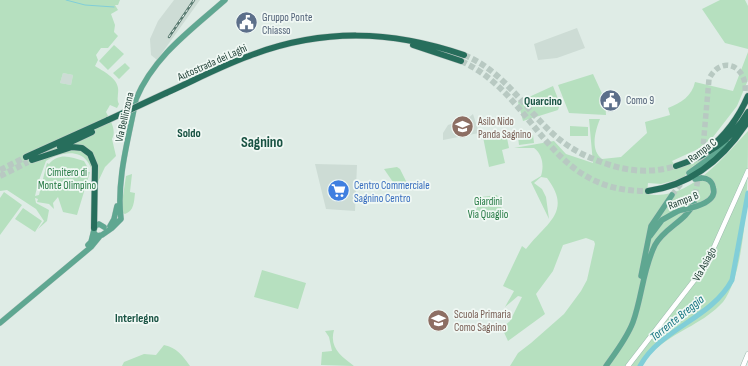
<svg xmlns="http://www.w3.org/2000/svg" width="748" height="366" viewBox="0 0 748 366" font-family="'Sofia Sans Condensed',sans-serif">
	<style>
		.built { fill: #cddcd5 }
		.green { fill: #b6e0bf; fill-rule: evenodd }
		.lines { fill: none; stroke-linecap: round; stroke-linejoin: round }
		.stream { stroke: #81ced8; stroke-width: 1 }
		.river { stroke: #81ced8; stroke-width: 5 }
		.primary-tunnel { stroke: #b8c9c2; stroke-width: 5.5; stroke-dasharray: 5.5 3; stroke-linecap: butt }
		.highway-tunnel { stroke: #b8c9c2; stroke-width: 6; stroke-dasharray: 6 3; stroke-linecap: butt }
		.secondary-casing { stroke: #9db9ae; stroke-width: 5.5 }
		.primary-casing { stroke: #c0c9c6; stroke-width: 6 }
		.highway-casing { stroke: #c0c9c6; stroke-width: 7 }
		.secondary { stroke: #fff; stroke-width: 4.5 }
		.primary { stroke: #5fa791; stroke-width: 5.5 }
		.highway { stroke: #276e5c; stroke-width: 6 }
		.rail-casing { stroke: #597a70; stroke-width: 2.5 }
		.rail { stroke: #f0f8f4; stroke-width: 1; stroke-dasharray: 3; stroke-linecap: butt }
		.primary-bridge-casing { stroke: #c0c9c6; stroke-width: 6; stroke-linecap: butt }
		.highway-bridge-casing { stroke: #c0c9c6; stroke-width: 7; stroke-linecap: butt }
		.primary-bridge { stroke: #5fa791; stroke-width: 5.5 }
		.highway-bridge { stroke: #276e5c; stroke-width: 6 }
		.labels { text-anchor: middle; stroke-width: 3.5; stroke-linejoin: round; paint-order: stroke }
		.service-label { font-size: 11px; fill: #4e5e75; stroke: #f0f8f4; text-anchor: start }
		.street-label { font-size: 11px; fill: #1e3e34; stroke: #f0f8f4 }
		.education-label { font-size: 11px; fill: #785e54; stroke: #f0f8f4; text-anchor: start }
		.park-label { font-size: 11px; fill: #247942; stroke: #f0f8f4 }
		.shop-label { font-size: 11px; fill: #366cbe; stroke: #f0f8f4; text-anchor: start }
		.neighbourhood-label { font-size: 12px; font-weight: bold; fill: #185242; stroke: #f0f8f4 }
		.water-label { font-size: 12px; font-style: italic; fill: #127380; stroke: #f0f8f4 }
		.district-label { font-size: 15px; font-weight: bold; fill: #185242; stroke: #f0f8f4 }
	</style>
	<rect width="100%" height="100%" fill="#dfece6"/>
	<path class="built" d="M174 0H200L157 60 151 55 150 39 158 21Z
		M577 28 585 48 557 58 538 60 534 44Z
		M63 73 73 75 71 85 60 83Z
		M473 114 479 133 443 140V133L448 125 467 119Z
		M315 164 357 165 355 211 326 209Z"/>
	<path class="green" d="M0 0H120L118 5H115L118 10 111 14 115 25 114 32 118 36 108 48H101L96 55 98 60 95 66C103 71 117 78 118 88 119 94 116 99 119 104L117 108 110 105 106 112C110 120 117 130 112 139L116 156 105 167 97 184C94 177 92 167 87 161 77 148 57 154 46 161L38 183 35 196 39 195 47 163 49 164C59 152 71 157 84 161L88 168 87 172H90L77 215 63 212 58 197 53 203 54 209 49 204 37 202 38 199 35 198 36 203 49 210 47 221 38 229 44 221 36 209 7 190 0 191ZM63 73 73 75 71 85 60 83Z
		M720 0H745L748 6V49L725 43 702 9Z
		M114 45 124 54 108 70 99 61Z
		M748 52V80L737 106 713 137 698 149 672 161 676 167 716 149 712 155 693 166 683 178 661 184 648 183 647 194C688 202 723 158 748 131 748 175 748 269 723 302 705 322 679 330 658 347 651 352 645 360 639 366H510L518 353 531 343 564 314 581 291 587 280 595 244 594 241 586 238 563 245 553 271 536 294 545 314 508 341 502 328 510 321 522 297 518 296 505 307 514 291 503 286 522 246 526 249C546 223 573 212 547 178L541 177 534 183 542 189 546 197 549 219 531 182 541 176C544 166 543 155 534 148H514L554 141 566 154 593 163 589 119H600C595 131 590 150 602 159L621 157 647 133 645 122 670 115 668 108C681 103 692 96 695 82L733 91Z
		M125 63 130 68 119 79 113 73Z
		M593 74 605 100 606 115 569 113 558 85Z
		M553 86 560 104 558 110 523 121 518 102Z
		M570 126 588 127V136H570Z
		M506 133 509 148 502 150 505 163 489 167 483 137Z
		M533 135 534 143 519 145 518 137Z
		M397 167 400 169 407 183 405 186 395 185 384 169Z
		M132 174 130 192 135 193C134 202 134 211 125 214L123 213 121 209 126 176Z
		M4 192 22 205 0 235V198Z
		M497 195 502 209 499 217 487 219 473 218 481 197Z
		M23 208 42 221 35 232 15 219Z
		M262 270 306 283 298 309 254 297Z
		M334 330C329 348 341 356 354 366L321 365 322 352 332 351 329 337 325 331Z
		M164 345C177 348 182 355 190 366H122L124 362 144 354 156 355Z"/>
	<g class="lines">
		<path class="stream" d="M66 0 85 5 114 7"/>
		<path class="river" d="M640 366C661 328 711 319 732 280L748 193"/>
		<path class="primary-tunnel" d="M672 195 684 180
			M694 203 703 148 709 79C721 54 748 66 745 92"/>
		<path class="highway-tunnel" d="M464 55C502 70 523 106 552 133 568 148 586 157 607 164 630 172 653 173 676 166
			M461 61C538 96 546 193 648 191
			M0 170 26 157
			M0 176 28 162"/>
		<defs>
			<path id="secondary" d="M628 366 706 265 748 171
				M743 366 748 354"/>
			<path id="primary" d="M689 173 718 152 727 143
				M695 179 702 178
				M110 226 114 219 117 206
				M94 233 97 236 102 235 112 228 121 219C116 180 129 137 136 99 154 56 191 30 225 0
				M650 236 662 220 678 211
				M88 245 91 242 95 226 99 224 104 227
				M641 276 651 226 672 195
				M0 323 91 247 100 236
				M606 366C616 352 627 338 633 322 642 297 643 269 655 245 664 228 686 221 694 203"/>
			<path id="highway" d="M413 45 461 61
				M166 93C193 81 221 66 249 56 322 28 391 30 464 55
				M60 147 92 132
				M707 150C725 136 739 117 748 96
				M26 157 108 120
				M32 160 72 147 82 148 90 154 95 166 94 228
				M676 166C707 156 731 141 748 112
				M648 191C693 185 724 158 748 121"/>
		</defs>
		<use href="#secondary" class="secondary-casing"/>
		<use href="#primary" class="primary-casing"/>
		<use href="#highway" class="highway-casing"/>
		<use href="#secondary" class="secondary"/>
		<use href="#primary" class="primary"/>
		<use href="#highway" class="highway"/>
		<defs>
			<path id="rail" d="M169 37 194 0"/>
		</defs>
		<use href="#rail" class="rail-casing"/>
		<use href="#rail" class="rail"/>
		<defs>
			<path id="primary-bridge" d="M678 211C689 208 719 204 713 187 712 181 707 178 702 178"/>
			<path id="highway-bridge" d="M108 120 166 93"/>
		</defs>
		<use href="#primary-bridge" class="primary-bridge-casing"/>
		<use href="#highway-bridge" class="highway-bridge-casing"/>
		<use href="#primary-bridge" class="primary-bridge"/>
		<use href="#highway-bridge" class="highway-bridge"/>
	</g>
	<defs>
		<symbol id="civic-disc" viewBox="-11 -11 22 22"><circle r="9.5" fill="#5c6f8a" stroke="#f0f8f4"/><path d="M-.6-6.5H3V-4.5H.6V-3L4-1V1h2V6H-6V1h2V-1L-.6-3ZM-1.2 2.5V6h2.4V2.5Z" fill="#fff"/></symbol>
		<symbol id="school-disc" viewBox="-11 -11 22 22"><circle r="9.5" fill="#8d6e63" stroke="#f0f8f4"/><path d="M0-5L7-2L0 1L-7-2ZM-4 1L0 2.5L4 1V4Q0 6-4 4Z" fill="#fff"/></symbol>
		<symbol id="supermarket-disc" viewBox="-11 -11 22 22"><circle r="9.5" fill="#3f7fe0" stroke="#f0f8f4"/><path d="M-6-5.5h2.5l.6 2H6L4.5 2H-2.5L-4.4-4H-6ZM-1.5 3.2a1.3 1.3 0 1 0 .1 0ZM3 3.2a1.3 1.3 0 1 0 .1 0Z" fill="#fff"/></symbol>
	</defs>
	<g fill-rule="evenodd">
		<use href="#civic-disc" x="234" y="10" width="25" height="25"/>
		<use href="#civic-disc" x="598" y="88" width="25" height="25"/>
		<use href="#school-disc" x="450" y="114" width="25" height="25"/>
		<use href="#supermarket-disc" x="326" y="178" width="25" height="25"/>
		<use href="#school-disc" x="426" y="308" width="25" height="25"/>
	</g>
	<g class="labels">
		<g class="service-label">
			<text x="262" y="21">Gruppo Ponte<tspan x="262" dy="13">Chiasso</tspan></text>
			<text x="626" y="104">Como 9</text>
		</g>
		<g class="street-label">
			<text transform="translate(212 62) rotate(-24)" y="4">Autostrada dei Laghi</text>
			<text transform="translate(124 117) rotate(-77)" y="4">Via Bellinzona</text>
			<text transform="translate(702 150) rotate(-37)" y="4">Rampa C</text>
			<text transform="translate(683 200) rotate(-21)" y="4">Rampa B</text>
			<text transform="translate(704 264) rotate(-61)" y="4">Via Asiago</text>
		</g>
		<g class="education-label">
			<text x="478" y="125">Asilo Nido<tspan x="478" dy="13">Panda Sagnino</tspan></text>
			<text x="454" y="318">Scuola Primaria<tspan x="454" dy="13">Como Sagnino</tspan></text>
		</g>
		<g class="park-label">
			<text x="67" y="176">Cimitero di<tspan x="67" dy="13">Monte Olimpino</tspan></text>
			<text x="488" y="205">Giardini<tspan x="488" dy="13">Via Quaglio</tspan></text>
		</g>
		<g class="shop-label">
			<text x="354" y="189">Centro Commerciale<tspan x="354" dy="13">Sagnino Centro</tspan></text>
		</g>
		<g class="neighbourhood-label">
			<text x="543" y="105">Quarcino</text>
			<text x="189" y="137">Soldo</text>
			<text x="137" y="322">Interlegno</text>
		</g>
		<g class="water-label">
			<text transform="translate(677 318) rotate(-39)" y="4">Torrente Breggia</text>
		</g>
		<g class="district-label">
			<text x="262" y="147">Sagnino</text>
		</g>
	</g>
</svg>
